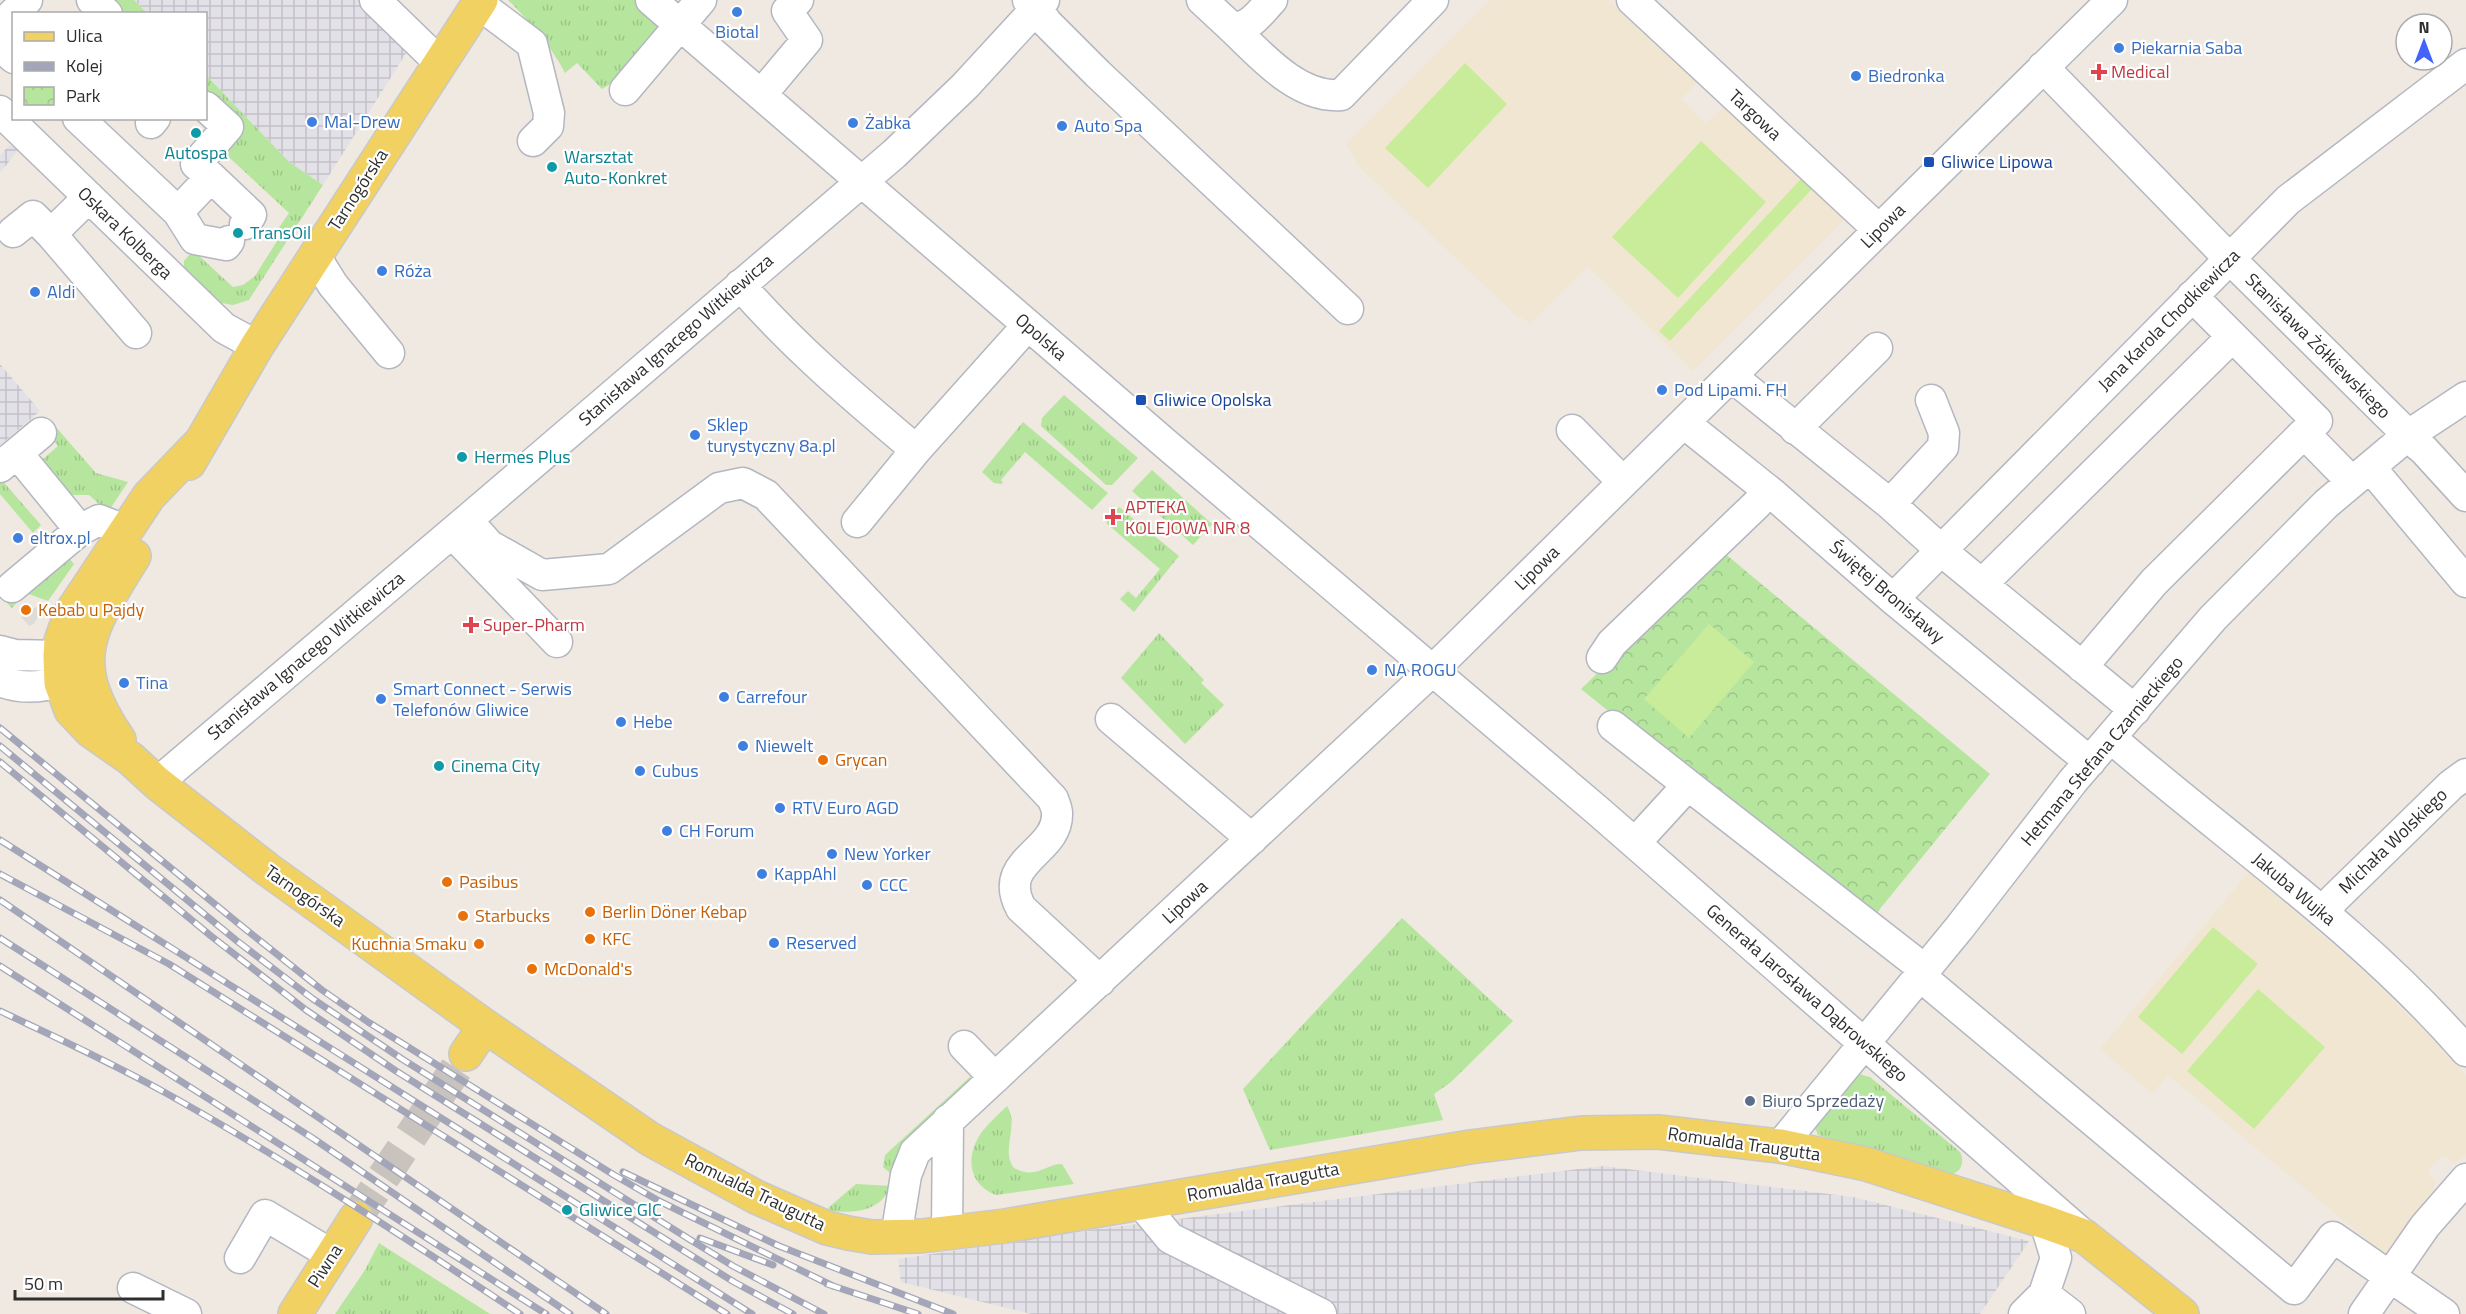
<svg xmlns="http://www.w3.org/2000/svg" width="2466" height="1314" viewBox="0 0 2466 1314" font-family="'Titillium Web',sans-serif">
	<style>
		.industrial { fill: url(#industrial-grid) }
		.education { fill: #f0e6d1 }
		.grass { fill: url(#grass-tufts) }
		.park { fill: url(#park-crowns) }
		.pitch { fill: #c9ec9a }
		.plaza { fill: #dfdcd8 }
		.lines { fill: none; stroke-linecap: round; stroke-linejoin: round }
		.major-tunnel { stroke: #c8c4bd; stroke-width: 33; stroke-dasharray: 33 16; stroke-linecap: butt }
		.minor-casing { stroke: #b4b7c1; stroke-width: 33 }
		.major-casing { stroke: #c9c9c9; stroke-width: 36 }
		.minor { stroke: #fff; stroke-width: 30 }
		.major { stroke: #f2d163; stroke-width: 33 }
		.rail-casing { stroke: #a3a6b8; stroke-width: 7 }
		.rail { stroke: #fff; stroke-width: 4.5; stroke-dasharray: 14; stroke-linecap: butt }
		.shop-dot { fill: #3f7fe0; stroke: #fff; stroke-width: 2 }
		.health-dot { fill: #e0444e; stroke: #fff; stroke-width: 2 }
		.culture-dot { fill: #0f9aa8; stroke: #fff; stroke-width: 2 }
		.transit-dot { fill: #1a4fb4; stroke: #fff; stroke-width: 2 }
		.food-dot { fill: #e8710a; stroke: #fff; stroke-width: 2 }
		.service-dot { fill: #5c6f8a; stroke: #fff; stroke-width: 2 }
		.labels { text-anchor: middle; stroke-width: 4.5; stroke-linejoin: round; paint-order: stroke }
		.shop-label { font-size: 18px; fill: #366cbe; stroke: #fff; text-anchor: start }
		.health-label { font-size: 18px; fill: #be3a42; stroke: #fff; text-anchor: start }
		.street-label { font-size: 18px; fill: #2e2e2e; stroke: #fff }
		.culture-label { font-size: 18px; fill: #0d838f; stroke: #fff; text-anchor: start }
		.transit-label { font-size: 18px; fill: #164399; stroke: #fff; text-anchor: start }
		.food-label { font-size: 18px; fill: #c56008; stroke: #fff; text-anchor: start }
		.service-label { font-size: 18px; fill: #4e5e75; stroke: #fff; text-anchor: start }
	</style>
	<defs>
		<pattern id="industrial-grid" width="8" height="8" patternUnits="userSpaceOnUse" patternTransform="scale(1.5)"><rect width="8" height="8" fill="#e3e1e8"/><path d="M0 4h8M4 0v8" fill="none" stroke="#c3c1c7"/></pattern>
		<pattern id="grass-tufts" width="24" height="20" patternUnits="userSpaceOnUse" patternTransform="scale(1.5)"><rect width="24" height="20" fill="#b6e59e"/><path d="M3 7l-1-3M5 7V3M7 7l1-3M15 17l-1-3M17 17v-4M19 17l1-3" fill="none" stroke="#9dc588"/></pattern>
		<pattern id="park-crowns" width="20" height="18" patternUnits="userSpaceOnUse" patternTransform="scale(1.5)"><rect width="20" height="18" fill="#b6e59e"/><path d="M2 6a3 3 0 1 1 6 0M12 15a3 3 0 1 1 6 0" fill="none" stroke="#9dc588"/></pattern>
	</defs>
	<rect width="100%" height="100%" fill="#efe9e1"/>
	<path class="industrial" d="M134 0H362L410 47 323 185 289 162 206 75V14L147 13Z
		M10 145 19 149 0 173V155Z
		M0 364 40 411 0 445Z
		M1603 1166 1853 1197 2029 1241 1980 1314H1031L901 1282 898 1259 1090 1230Z"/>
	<path class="education" d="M1491 0H1609L1697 82 1681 99 1706 123 1726 105 1847 217 1693 371 1588 267 1530 324 1522 316 1519 318 1355 163 1356 161 1346 144Z
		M2249 872 2361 969 2432 1038 2466 1075V1155L2454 1163 2442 1156 2428 1171 2435 1181 2434 1190 2384 1254 2168 1075 2152 1094 2100 1049Z"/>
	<path class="grass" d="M100 0H134L147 13H114Z
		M508 0H651L671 18 618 79 602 89 577 63 565 73C551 45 530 22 508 0Z
		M206 75 289 162 323 185 249 300 233 305 221 303 184 269V261L190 254H197L233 287 243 285 255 276 277 241 278 229 289 213 219 148 206 96Z
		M1064 395 1138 458 1112 485H1106L1041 426 1042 418Z
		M48 418 96 473 128 482 108 512 89 495H62L36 465 58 446 39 424Z
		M1023 422 1108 493 1092 510 1025 452 1001 480 1003 483 1001 484 994 483 982 472Z
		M1152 470 1212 524 1193 545 1132 491Z
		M0 478 41 525 33 533 0 494Z
		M1119 507 1179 556 1134 612 1120 599 1128 591 1136 598 1160 569 1106 523Z
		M66 555 74 564 48 601 26 593 12 608 0 596V579L15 596Z
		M1159 633 1204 680 1201 683 1224 705 1185 744 1121 678Z
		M1402 918 1513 1021 1451 1082 1434 1094 1443 1120 1270 1150 1243 1089Z
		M1858 1074 1870 1077 1960 1152C1966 1165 1959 1175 1945 1175L1818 1135 1814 1126Z
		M971 1076 970 1086 891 1174 883 1167 885 1155Z
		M1007 1106C1020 1125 1000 1150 1014 1168 1036 1180 1045 1164 1062 1164L1074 1184 996 1195C971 1186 965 1161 978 1138 985 1126 997 1116 1007 1106Z
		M856 1184 891 1186C879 1213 854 1213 829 1211L828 1208Z
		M379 1243 490 1314H335L365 1270Z"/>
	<path class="park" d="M1723 552 1990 774 1870 921 1581 689Z"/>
	<path class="pitch" d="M1465 63 1507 104 1428 188 1385 148Z
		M1701 141 1766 202 1678 298 1612 237Z
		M1801 179 1812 189 1670 341 1659 331Z
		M1709 624 1754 662 1689 738 1644 699Z
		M2213 927 2258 964 2182 1054 2138 1017Z
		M2258 989 2325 1047 2254 1129 2187 1071Z"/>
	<path class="plaza" d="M41 604 44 606 34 624 29 626 21 617Z"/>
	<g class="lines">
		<path class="major-tunnel" d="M356 1218 466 1054"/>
		<defs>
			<path id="minor" d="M92 0 107 14
				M375 0 440 63
				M651 0 1167 445 1598 811 2080 1232
				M1028 0 1037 8 1047 23 1098 74 1348 309
				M1202 0 1230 26C1248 32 1260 12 1272 0
				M1632 0 1879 230
				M479 4 532 44 549 113 548 126 533 141
				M1230 26C1259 53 1297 99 1341 95L1433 0
				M0 27 27 0
				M0 46 14 58
				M2043 67 2220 249 2402 429 2407 436 2424 450 2466 496
				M625 90 701 0
				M761 95 807 40 787 11 798 0
				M206 107 228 127 196 164 211 177
				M0 111 224 328 257 346
				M78 118 178 212
				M151 123 155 118
				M13 232 33 216 51 234 89 197
				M51 234 136 333
				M229 241 226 245 195 239 178 212 211 177 251 215 245 224
				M315 256 333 285 389 353
				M740 285C795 348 852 396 916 450
				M2192 296 2317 421
				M1731 376 1890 504 1950 558 2135 710
				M1684 423 1774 495 1893 599 2090 762
				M1795 429 1877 348
				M1572 430 1623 482
				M17 453 41 433
				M0 467 17 453 80 530 99 520 125 530
				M2370 467 2466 582
				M1890 504 1943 447 1944 433 1931 400
				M467 520 489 545 542 575 609 569 719 488 743 483 766 495 1053 799C1054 803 1057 808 1057 813 1059 853 995 860 1021 908L1100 981
				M857 522 916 450 1028 325
				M456 537 557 642
				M1982 584 2232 337
				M12 587 80 530
				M1893 599 2288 200 2466 64
				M0 651 15 655 60 656 88 670C60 684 31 693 0 681
				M1602 658 1612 643 1757 504 1768 490
				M2082 667 2154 582 2304 433 2352 482
				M1111 719 1252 839
				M1613 726 1688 785 1635 843
				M2111 738C2230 841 2362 931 2466 1051
				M157 783 467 520 894 154 965 86 1044 0
				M1688 785 1924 969
				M2324 913 2334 899 2451 785 2466 774
				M1919 975 2294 1289 2333 1237 2444 1314
				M964 1046 995 1078
				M1780 1146 1960 927 2073 781 2213 618 2326 504 2407 436 2466 397
				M1141 1203 1170 1238 1321 1314
				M947 1233 948 1120
				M896 1237 906 1175 915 1152 1432 671 2112 0
				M240 1258 265 1215 332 1255
				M133 1288 186 1314
				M2044 1294 2070 1314
				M2024 1314 2044 1294 2056 1258 2045 1222
				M2364 1314 2425 1226 2466 1179"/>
			<path id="major" d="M200 443 149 496 71 613 61 641 60 656 61 683 71 710 91 731 131 759 157 783 267 869 485 1026 650 1139 756 1197 827 1228 848 1233 872 1237 921 1236 1005 1226 1470 1147 1581 1133 1658 1132 1780 1146 1866 1164 2045 1222 2084 1236 2182 1314
				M189 463 257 346 481 0
				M119 740C65 661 88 630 134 556
				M466 1054 485 1026
				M295 1314 356 1218"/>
		</defs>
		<use href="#minor" class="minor-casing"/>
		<use href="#major" class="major-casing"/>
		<use href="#minor" class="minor"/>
		<use href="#major" class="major"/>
		<defs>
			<path id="rail" d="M0 728 244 928 322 990 368 1022 614 1175 659 1201 833 1286
				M0 746 237 941 313 999 402 1059 689 1239 733 1266 824 1314
				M0 762 211 936 306 1010 396 1071 660 1236 734 1282 793 1314
				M0 840 752 1314
				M0 874 169 964 727 1314
				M0 900 606 1314
				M0 938 314 1139 570 1314
				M0 966 546 1314
				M0 1011C55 1037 110 1062 164 1092 286 1160 403 1236 520 1314
				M623 1172 779 1246 953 1314
				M700 1238 773 1265
				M827 1284 918 1314"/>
		</defs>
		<use href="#rail" class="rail-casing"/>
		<use href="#rail" class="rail"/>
	</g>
	<g class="shop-dot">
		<circle cx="737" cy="12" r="6"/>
		<circle cx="2119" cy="48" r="6"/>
		<circle cx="1856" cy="76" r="6"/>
		<circle cx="312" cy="122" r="6"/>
		<circle cx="853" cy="123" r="6"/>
		<circle cx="1062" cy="126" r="6"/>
		<circle cx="382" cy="271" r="6"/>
		<circle cx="35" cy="292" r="6"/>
		<circle cx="1662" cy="390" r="6"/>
		<circle cx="695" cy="435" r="6"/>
		<circle cx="18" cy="538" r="6"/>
		<circle cx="1372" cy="670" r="6"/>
		<circle cx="124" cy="683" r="6"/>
		<circle cx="724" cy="697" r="6"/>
		<circle cx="381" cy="699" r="6"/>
		<circle cx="621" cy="722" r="6"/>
		<circle cx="743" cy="746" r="6"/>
		<circle cx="640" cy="771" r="6"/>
		<circle cx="780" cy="808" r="6"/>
		<circle cx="667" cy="831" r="6"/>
		<circle cx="832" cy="854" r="6"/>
		<circle cx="762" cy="874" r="6"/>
		<circle cx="867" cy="885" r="6"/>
		<circle cx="774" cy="943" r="6"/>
	</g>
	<g class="health-dot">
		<path d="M2096 63h6v6h6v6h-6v6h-6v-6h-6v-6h6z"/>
		<path d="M1110 508h6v6h6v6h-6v6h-6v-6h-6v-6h6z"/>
		<path d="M468 616h6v6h6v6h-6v6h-6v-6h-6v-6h6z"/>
	</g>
	<g class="culture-dot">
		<circle cx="196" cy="133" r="6"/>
		<circle cx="552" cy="167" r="6"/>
		<circle cx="238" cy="233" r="6"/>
		<circle cx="462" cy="457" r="6"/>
		<circle cx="439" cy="766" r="6"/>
		<circle cx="567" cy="1210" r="6"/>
	</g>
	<g class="transit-dot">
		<rect x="1923" y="156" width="12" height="12" rx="3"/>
		<rect x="1135" y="394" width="12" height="12" rx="3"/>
	</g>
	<g class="food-dot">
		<circle cx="26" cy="610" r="6"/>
		<circle cx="823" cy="760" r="6"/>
		<circle cx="447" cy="882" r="6"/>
		<circle cx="590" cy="912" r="6"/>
		<circle cx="463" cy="916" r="6"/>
		<circle cx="590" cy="939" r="6"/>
		<circle cx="479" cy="944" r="6"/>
		<circle cx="532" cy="969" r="6"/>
	</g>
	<circle class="service-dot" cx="1750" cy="1101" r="6"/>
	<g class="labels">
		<g class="shop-label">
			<text x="737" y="38" text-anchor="middle">Biotal</text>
			<text x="2131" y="54">Piekarnia Saba</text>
			<text x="1868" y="82">Biedronka</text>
			<text x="324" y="128">Mal-Drew</text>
			<text x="865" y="129">Żabka</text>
			<text x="1074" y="132">Auto Spa</text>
			<text x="394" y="277">Róża</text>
			<text x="47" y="298">Aldi</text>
			<text x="1674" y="396">Pod Lipami. FH</text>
			<text x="707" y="431">Sklep<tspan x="707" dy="21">turystyczny 8a.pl</tspan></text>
			<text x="30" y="544">eltrox.pl</text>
			<text x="1384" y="676">NA ROGU</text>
			<text x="136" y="689">Tina</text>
			<text x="393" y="695">Smart Connect - Serwis<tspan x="393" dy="21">Telefonów Gliwice</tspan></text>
			<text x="736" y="703">Carrefour</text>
			<text x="633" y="728">Hebe</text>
			<text x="755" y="752">Niewelt</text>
			<text x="652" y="777">Cubus</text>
			<text x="792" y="814">RTV Euro AGD</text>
			<text x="679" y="837">CH Forum</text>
			<text x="844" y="860">New Yorker</text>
			<text x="774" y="880">KappAhl</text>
			<text x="879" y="891">CCC</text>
			<text x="786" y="949">Reserved</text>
		</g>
		<g class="health-label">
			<text x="2111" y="78">Medical</text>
			<text x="1125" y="513">APTEKA<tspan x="1125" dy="21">KOLEJOWA NR 8</tspan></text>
			<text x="483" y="631">Super-Pharm</text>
		</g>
		<g class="street-label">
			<text transform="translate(1755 115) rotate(43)" y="6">Targowa</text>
			<text transform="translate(358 190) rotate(-57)" y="6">Tarnogórska</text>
			<text transform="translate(1883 226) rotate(-45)" y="6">Lipowa</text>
			<text transform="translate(125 233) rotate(44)" y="6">Oskara Kolberga</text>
			<text transform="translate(2169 320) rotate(-45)" y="6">Jana Karola Chodkiewicza</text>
			<text transform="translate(1041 337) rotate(41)" y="6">Opolska</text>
			<text transform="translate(676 340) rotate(-41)" y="6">Stanisława Ignacego Witkiewicza</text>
			<text transform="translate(2318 346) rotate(45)" y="6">Stanisława Żółkiewskiego</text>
			<text transform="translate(1537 568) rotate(-45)" y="6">Lipowa</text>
			<text transform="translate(1887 592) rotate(41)" y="6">Świętej Bronisławy</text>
			<text transform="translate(306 656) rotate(-40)" y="6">Stanisława Ignacego Witkiewicza</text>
			<text transform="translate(2102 751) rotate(-50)" y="6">Hetmana Stefana Czarnieckiego</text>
			<text transform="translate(2393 841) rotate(-44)" y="6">Michała Wolskiego</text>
			<text transform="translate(2294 889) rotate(40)" y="6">Jakuba Wujka</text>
			<text transform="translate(305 896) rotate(35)" y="6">Tarnogórska</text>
			<text transform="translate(1185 902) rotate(-43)" y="6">Lipowa</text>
			<text transform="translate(1807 993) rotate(41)" y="6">Generała Jarosława Dąbrowskiego</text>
			<text transform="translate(1744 1144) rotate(8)" y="6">Romualda Traugutta</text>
			<text transform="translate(1263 1182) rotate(-10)" y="6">Romualda Traugutta</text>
			<text transform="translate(755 1192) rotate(26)" y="6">Romualda Traugutta</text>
			<text transform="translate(325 1266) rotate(-57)" y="6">Piwna</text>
		</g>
		<g class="culture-label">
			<text x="196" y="159" text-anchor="middle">Autospa</text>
			<text x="564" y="163">Warsztat<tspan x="564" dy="21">Auto-Konkret</tspan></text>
			<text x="250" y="239">TransOil</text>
			<text x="474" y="463">Hermes Plus</text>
			<text x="451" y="772">Cinema City</text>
			<text x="579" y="1216">Gliwice GlC</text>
		</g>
		<g class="transit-label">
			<text x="1941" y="168">Gliwice Lipowa</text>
			<text x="1153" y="406">Gliwice Opolska</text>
		</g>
		<g class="food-label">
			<text x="38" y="616">Kebab u Pajdy</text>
			<text x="835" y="766">Grycan</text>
			<text x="459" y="888">Pasibus</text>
			<text x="602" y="918">Berlin Döner Kebap</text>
			<text x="475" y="922">Starbucks</text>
			<text x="602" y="945">KFC</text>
			<text x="467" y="950" text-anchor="end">Kuchnia Smaku</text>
			<text x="544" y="975">McDonald's</text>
		</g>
		<g class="service-label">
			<text x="1762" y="1107">Biuro Sprzedaży</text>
		</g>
	</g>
	<rect x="12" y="12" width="195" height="108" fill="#ffffff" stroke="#ababab" stroke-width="1.5"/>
	<rect x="24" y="32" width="30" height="9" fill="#f2d163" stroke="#ababab" stroke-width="1.5"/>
	<text x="66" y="42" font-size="18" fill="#2e2e2e">Ulica</text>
	<rect x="24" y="62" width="30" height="9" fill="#a3a6b8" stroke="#ababab" stroke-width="1.5"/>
	<text x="66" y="72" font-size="18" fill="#2e2e2e">Kolej</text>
	<rect x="24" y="87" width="30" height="18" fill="url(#park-crowns)" stroke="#ababab" stroke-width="1.5"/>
	<text x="66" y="102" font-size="18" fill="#2e2e2e">Park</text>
	<g transform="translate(2424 42)"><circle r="28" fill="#ffffff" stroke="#ababab" stroke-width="1.5"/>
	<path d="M0-4.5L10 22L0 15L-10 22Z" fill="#4264fb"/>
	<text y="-9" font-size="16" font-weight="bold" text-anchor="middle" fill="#2e2e2e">N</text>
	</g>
	<path d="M15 1290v9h148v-9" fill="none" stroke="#2e2e2e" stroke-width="3"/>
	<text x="24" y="1290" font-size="18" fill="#2e2e2e" stroke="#ffffff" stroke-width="4.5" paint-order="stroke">50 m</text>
</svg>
